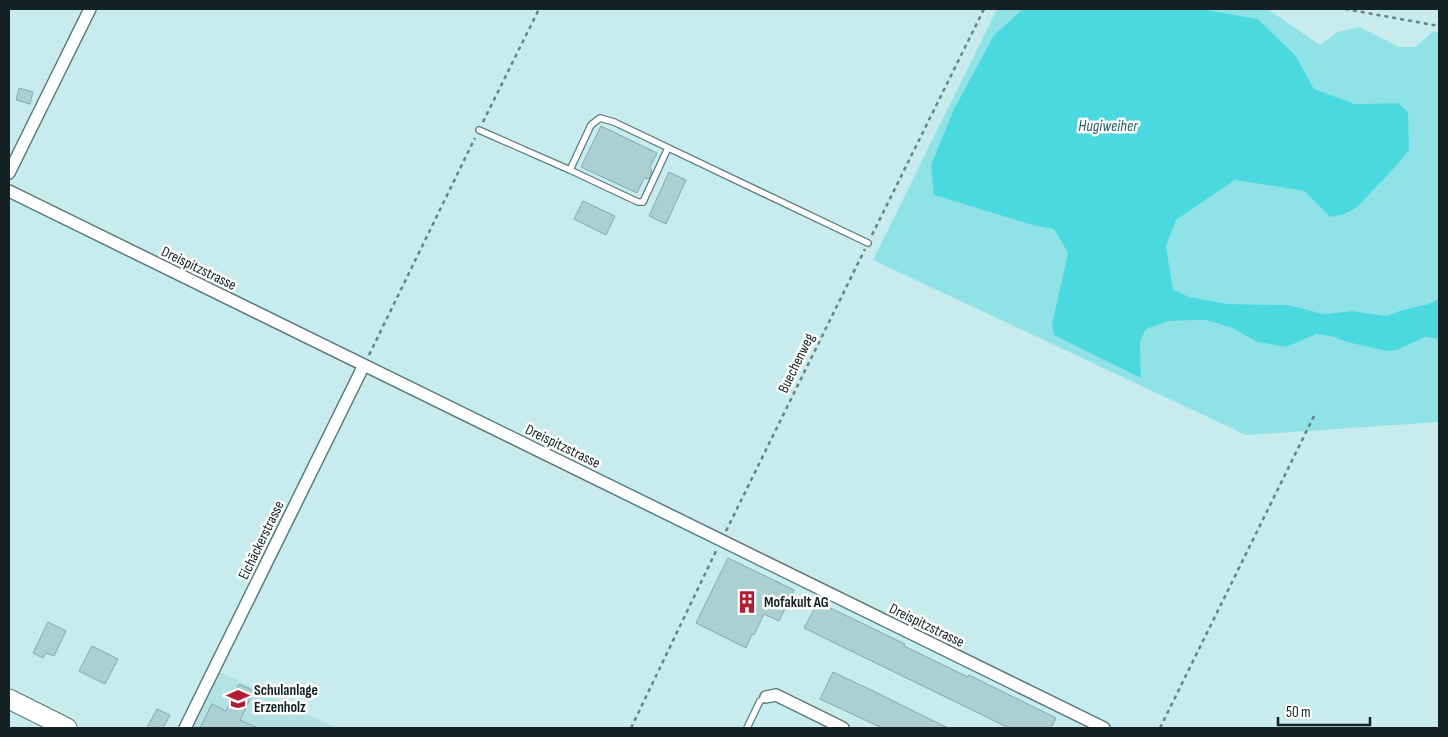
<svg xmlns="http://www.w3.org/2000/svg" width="1448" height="737" viewBox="0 0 1448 737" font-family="'Sofia Sans Condensed',sans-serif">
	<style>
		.built { fill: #b4e2e4 }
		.green { fill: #8fe2e6 }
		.water { fill: #4bd9e0 }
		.building { fill: #acd0d1; stroke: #85a7a9 }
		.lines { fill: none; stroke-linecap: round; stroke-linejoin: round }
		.lane-casing { stroke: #5a7b7d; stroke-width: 8 }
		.street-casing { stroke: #5a7b7d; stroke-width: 14 }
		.primary-casing { stroke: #5a7b7d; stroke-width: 21 }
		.path { stroke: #698182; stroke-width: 2.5; stroke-dasharray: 4 4; stroke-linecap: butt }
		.lane { stroke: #fff; stroke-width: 5.5 }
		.street { stroke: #fff; stroke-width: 11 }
		.primary { stroke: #fff; stroke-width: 19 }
		.labels { text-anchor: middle; stroke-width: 5; stroke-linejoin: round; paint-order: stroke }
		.street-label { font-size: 15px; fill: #142122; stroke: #fff }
		.poi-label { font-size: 15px; font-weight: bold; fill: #142122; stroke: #fff; text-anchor: start }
		.water-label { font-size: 16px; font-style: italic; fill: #266062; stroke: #fff }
	</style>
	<rect width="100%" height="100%" fill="#c8eced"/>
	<path class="built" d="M215 669 336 728H185Z"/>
	<path class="green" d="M997 9H1023L994 35 954 109 934 195 1034 226 1054 229 1068 253 1052 323 1141 377 1140 341 1146 329 1169 321 1206 320 1232 328 1257 342 1286 347 1317 334 1334 337 1347 342 1397 350 1425 337 1439 339V422L1246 435 873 260Z
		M1201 9H1256L1269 10 1320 45 1338 32 1359 27 1399 47H1416L1433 31 1439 33V299L1428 304 1402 310 1387 316 1352 311 1324 314 1288 305 1229 304 1189 297 1173 289 1166 246 1176 220 1235 180 1304 191 1330 217 1342 215 1356 207 1396 166 1408 130V112L1398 103 1355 104 1314 89 1296 56 1258 19Z"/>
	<path class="water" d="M1023 9H1201L1258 19 1296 56 1314 89 1355 104 1398 103 1408 112 1409 150 1396 166 1356 208 1342 215 1330 217 1304 191 1235 180 1176 220 1166 246 1173 289 1189 297 1229 304 1288 305 1324 314 1352 311 1387 316 1402 310 1428 304 1439 299V339L1425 337 1397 350 1387 351 1347 342 1334 337 1317 334 1286 347 1257 342 1232 328 1206 320 1169 321 1146 329 1140 341 1141 378 1054 335 1052 323 1068 253 1054 229 1035 226 934 195 931 165 954 109 994 35Z"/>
	<path class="building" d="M19 88 33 92 30 104 16 100Z
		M601 126 657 153 650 167 652 171 649 179 644 178 637 193 581 167Z
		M669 172 686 180 666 224 649 216Z
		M583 201 615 216 606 235 574 219Z
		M728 558 794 590 779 621 764 614 754 635 752 634 746 648 696 623Z
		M818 602 905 644 904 646 968 677 969 675 1056 718 1051 728H1009L804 628Z
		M48 622 66 631 54 656 46 653 43 658 33 653Z
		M92 646 118 659 105 684 79 671Z
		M833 672 871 690 948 728H882L820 699Z
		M239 684 254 691 240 720 258 728H200L212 704 226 711Z
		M157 709 170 715 163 728H147Z"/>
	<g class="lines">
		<defs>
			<path id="lane" d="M479 130 570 170 591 125 600 118 614 122 868 243
				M570 170 638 202H643L668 148
				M747 728 760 701 766 697"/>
			<path id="street" d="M9 173 90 9
				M9 191 1104 728
				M766 697 776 695 843 728
				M185 728 364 365"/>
			<path id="primary" d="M9 699 67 728"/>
		</defs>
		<use href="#lane" class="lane-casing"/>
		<use href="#street" class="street-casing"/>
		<use href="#primary" class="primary-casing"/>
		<path class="path" d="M1345 9 1439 26
			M483 122 539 9
			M872 235 984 9
			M369 355 475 138
			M726 531 865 249
			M631 728 717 549
			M1160 728 1314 416"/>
		<use href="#lane" class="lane"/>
		<use href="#street" class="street"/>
		<use href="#primary" class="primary"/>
	</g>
	<defs>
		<symbol id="building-bare" viewBox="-9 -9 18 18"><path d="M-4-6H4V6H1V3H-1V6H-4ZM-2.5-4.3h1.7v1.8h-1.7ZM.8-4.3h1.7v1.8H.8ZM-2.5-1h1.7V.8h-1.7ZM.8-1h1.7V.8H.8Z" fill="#b11e34" stroke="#fff" stroke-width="2.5" paint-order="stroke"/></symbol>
		<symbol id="school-bare" viewBox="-9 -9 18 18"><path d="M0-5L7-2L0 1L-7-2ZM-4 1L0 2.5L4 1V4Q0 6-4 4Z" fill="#b11e34" stroke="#fff" stroke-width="2.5" paint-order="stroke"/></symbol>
	</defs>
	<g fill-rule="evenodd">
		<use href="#building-bare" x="731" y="586" width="32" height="32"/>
		<use href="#school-bare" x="222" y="683" width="32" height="32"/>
	</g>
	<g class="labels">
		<g class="street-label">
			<text transform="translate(199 268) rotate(26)" y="5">Dreispitzstrasse</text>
			<text transform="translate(796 363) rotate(-64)" y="5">Buechenweg</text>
			<text transform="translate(563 446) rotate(26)" y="5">Dreispitzstrasse</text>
			<text transform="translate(261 540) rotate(-64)" y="5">Eichäckerstrasse</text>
			<text transform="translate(927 625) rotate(26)" y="5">Dreispitzstrasse</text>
		</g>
		<g class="poi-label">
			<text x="764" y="607">Mofakult AG</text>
			<text x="254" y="695">Schulanlage<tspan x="254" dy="17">Erzenholz</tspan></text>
		</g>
		<g class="water-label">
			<text x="1108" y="131">Hugiweiher</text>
		</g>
	</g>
	<rect width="1448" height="737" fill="none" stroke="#142122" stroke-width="20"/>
	<path d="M1278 717v8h92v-8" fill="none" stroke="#142122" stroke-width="2.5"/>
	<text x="1286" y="717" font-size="15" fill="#142122" stroke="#ffffff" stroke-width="4" paint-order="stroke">50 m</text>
</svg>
